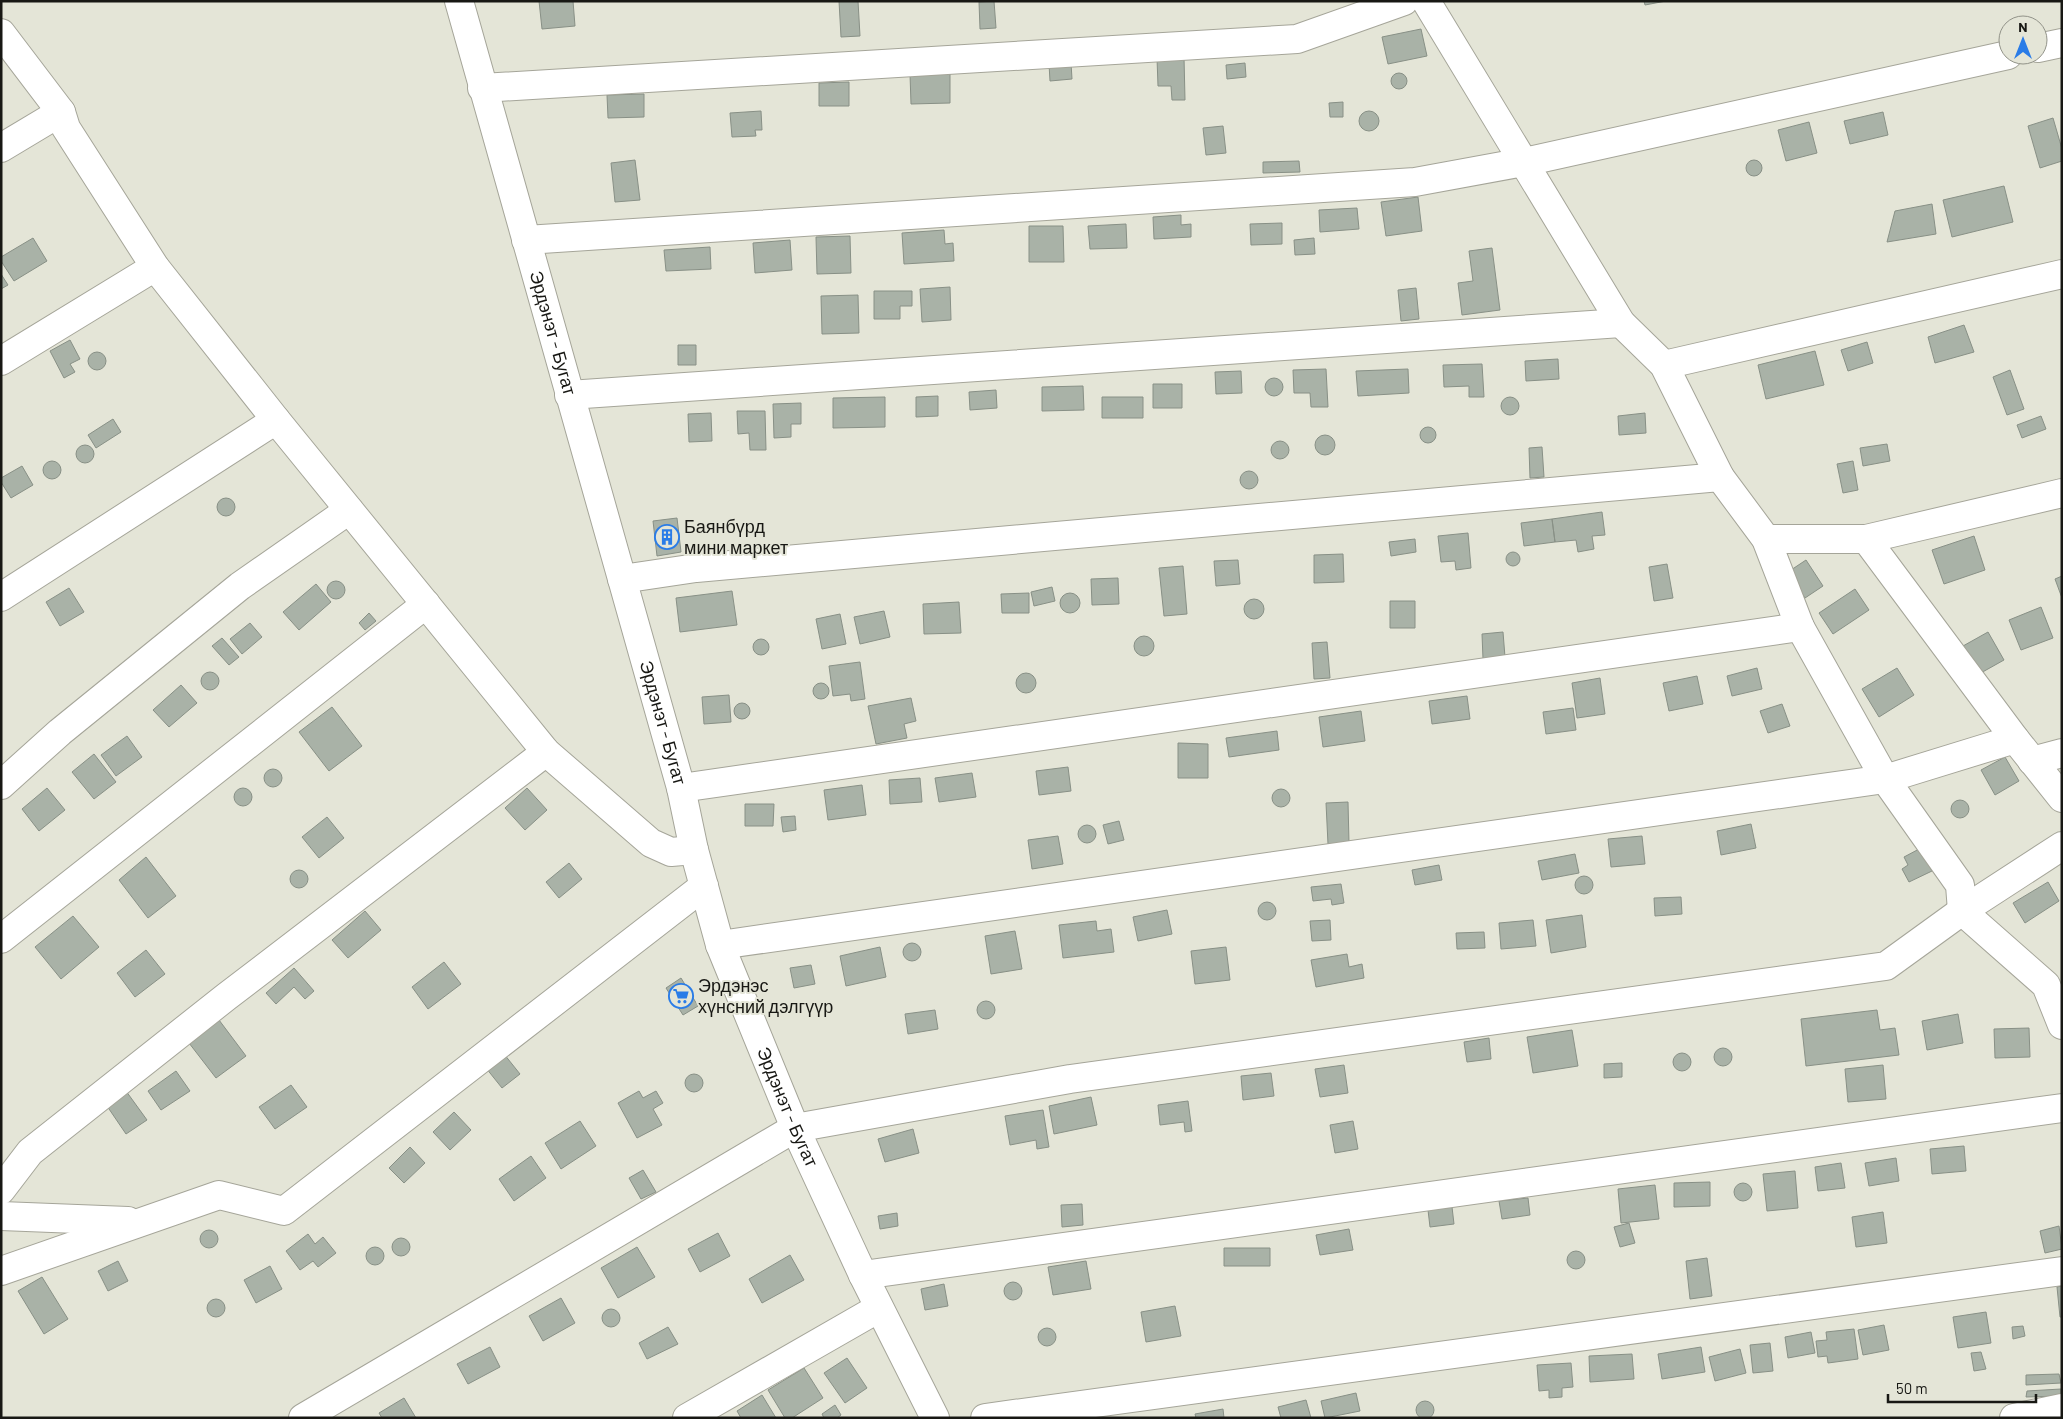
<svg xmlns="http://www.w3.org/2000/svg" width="2063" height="1419" viewBox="0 0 2063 1419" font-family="Barlow,sans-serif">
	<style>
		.building { fill: #a9b2a7; stroke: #889086 }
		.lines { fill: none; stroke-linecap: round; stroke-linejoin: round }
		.minor-casing { stroke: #a5a599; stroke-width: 30 }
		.minor { stroke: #fff; stroke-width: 28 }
		.labels { text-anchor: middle; stroke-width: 4; stroke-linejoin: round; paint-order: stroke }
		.street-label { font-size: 18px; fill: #181814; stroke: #e4e5d7 }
		.poi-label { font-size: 18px; fill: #181814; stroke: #e4e5d7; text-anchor: start }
	</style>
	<rect width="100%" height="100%" fill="#e4e5d7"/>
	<path class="building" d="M539 1H573L575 26 542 29Z
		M839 1H858L860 36 841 37Z
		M994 1 996 28 980 29 979 2Z
		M1644 1H1666L1645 5Z
		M1421 29 1427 56 1388 64 1382 37Z
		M1184 57 1185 100H1172L1171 86H1158L1157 58Z
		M1071 63 1072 79 1050 81 1049 64Z
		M1245 63 1246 77 1227 79 1226 65Z
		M1391 81a8 8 0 1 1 16 0a8 8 0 1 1-16 0Z
		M950 73V103L911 104 910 74Z
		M849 82V106H819V83Z
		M644 94V117L608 118 607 95Z
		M1343 102V117H1330L1329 103Z
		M1359 121a10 10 0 1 1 20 0a10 10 0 1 1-20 0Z
		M761 111 762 130H755L756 136 732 137 730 113Z
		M1883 112 1888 135 1850 144 1844 121Z
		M2053 118 2062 149V161L2040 168 2028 126Z
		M1809 122 1817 153 1786 161 1778 130Z
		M1223 126 1226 153 1206 155 1203 128Z
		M1746 168a8 8 0 1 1 16 0a8 8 0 1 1-16 0Z
		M635 160 640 200 615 202 611 163Z
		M1299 161 1300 172 1263 173V162Z
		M2004 186 2013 222 1952 237 1943 200Z
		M1418 197 1422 231 1386 236 1381 202Z
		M1932 204 1936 234 1887 242 1895 211Z
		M1357 208 1359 229 1320 232 1319 210Z
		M1181 215V225L1191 224V237L1154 239 1153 217Z
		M1282 223V244L1251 245 1250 224Z
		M1126 224 1127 248 1090 249 1088 226Z
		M1029 226H1063L1064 262H1029Z
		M944 230 945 244 953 243 954 261 904 264 902 233Z
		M850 236 851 273 817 274 816 237Z
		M33 238 47 261 14 281 1 261V257Z
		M1314 238 1315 254 1295 255 1294 240Z
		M790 240 792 270 755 273 753 243Z
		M710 247 711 269 666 271 664 250Z
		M1492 248 1500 310 1462 315 1458 283 1473 281 1469 251Z
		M1 274 8 285 1 289Z
		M950 287 951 320 922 322 920 289Z
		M1416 288 1419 319 1401 321 1398 290Z
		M874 291H912V306H900V319H874Z
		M858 295 859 333 822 334 821 296Z
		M1964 325 1974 352 1935 363 1928 337Z
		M70 340 80 359 70 364 75 372 64 378 50 351Z
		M1867 342 1873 363 1848 371 1841 350Z
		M678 345H696V365H678Z
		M1815 351 1824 385 1766 399 1758 365Z
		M88 361a9 9 0 1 1 18 0a9 9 0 1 1-18 0Z
		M1558 359 1559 379 1526 381 1525 361Z
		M1482 364 1484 397H1469V386L1444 387 1443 365Z
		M1326 369 1328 407H1311L1310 393H1294L1293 370Z
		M1408 369 1409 393 1358 396 1356 371Z
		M2010 370 2024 409 2007 415 1993 377Z
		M1241 371 1242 393 1216 394 1215 372Z
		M1265 387a9 9 0 1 1 18 0a9 9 0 1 1-18 0Z
		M1153 384H1182V408H1153Z
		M1083 386 1084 410 1042 411V387Z
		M996 390 997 408 970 410 969 392Z
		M938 396V416L916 417V397Z
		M885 397V427L833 428V398Z
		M1102 397H1143V418H1102Z
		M1501 406a9 9 0 1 1 18 0a9 9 0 1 1-18 0Z
		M801 403V424H791V437L774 438 773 404Z
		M737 411H765L766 450H750L749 433 738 434Z
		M711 413 712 441 689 442 688 414Z
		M1645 413 1646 433 1619 435 1618 416Z
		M2041 416 2046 429 2022 438 2017 425Z
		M113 419 121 432 96 448 88 435Z
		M1420 435a8 8 0 1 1 16 0a8 8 0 1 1-16 0Z
		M1315 445a10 10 0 1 1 20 0a10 10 0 1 1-20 0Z
		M1271 450a9 9 0 1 1 18 0a9 9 0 1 1-18 0Z
		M1887 444 1890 461 1863 466 1860 448Z
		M76 454a9 9 0 1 1 18 0a9 9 0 1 1-18 0Z
		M1542 447 1544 477 1530 478 1529 448Z
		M43 470a9 9 0 1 1 18 0a9 9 0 1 1-18 0Z
		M1853 461 1858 490 1843 493 1837 464Z
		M22 466 33 485 11 498 1 482V478Z
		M1240 480a9 9 0 1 1 18 0a9 9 0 1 1-18 0Z
		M217 507a9 9 0 1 1 18 0a9 9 0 1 1-18 0Z
		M1602 512 1605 535 1592 536 1594 549 1578 552 1576 540 1555 542 1552 519Z
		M677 518 681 552 657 556 653 521Z
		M1552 519 1555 542 1524 546 1521 523Z
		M1468 533 1471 568 1456 570 1455 561 1441 562 1438 536Z
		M1974 536 1985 570 1944 584 1932 550Z
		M1415 539 1416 552 1391 556 1389 542Z
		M1506 559a7 7 0 1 1 14 0a7 7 0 1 1-14 0Z
		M1343 554 1344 582 1314 583V555Z
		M1238 560 1240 584 1216 586 1214 561Z
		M1806 560 1823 586 1805 598 1788 572Z
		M1667 564 1673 598 1654 601 1649 567Z
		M1183 566 1187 614 1164 616 1159 568Z
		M2062 576V598L2055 579Z
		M1118 578 1119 604 1092 605 1091 579Z
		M327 590a9 9 0 1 1 18 0a9 9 0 1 1-18 0Z
		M316 584 331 602 299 630 283 612Z
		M1052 587 1055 601 1034 606 1031 592Z
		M69 588 84 612 60 626 46 602Z
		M1855 589 1869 610 1833 634 1819 613Z
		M732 591 737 625 680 632 676 598Z
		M1029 593V613H1002L1001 594Z
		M1060 603a10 10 0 1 1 20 0a10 10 0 1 1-20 0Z
		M1244 609a10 10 0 1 1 20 0a10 10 0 1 1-20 0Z
		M1390 601H1415V628H1390Z
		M959 602 961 633 924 634 923 604Z
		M2041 607 2053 638 2021 650 2009 620Z
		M884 611 890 637 860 644 854 617Z
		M369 613 376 621 365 630 359 623Z
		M840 614 846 644 822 649 816 619Z
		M250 623 262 637 242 654 230 639Z
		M1503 632 1505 657 1483 659 1482 634Z
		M1988 632 2004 660 1979 674 1963 646Z
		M1134 646a10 10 0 1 1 20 0a10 10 0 1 1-20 0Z
		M222 638 239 657 229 665 212 646Z
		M753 647a8 8 0 1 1 16 0a8 8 0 1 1-16 0Z
		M1327 642 1330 678 1314 679 1312 643Z
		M860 662 865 699 851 701 850 694 833 696 829 666Z
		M1757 668 1762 689 1732 696 1727 676Z
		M1897 668 1914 695 1879 717 1862 689Z
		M201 681a9 9 0 1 1 18 0a9 9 0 1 1-18 0Z
		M1016 683a10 10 0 1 1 20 0a10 10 0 1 1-20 0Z
		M1697 676 1703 704 1669 711 1663 683Z
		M1600 678 1605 714 1577 718 1572 683Z
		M813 691a8 8 0 1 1 16 0a8 8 0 1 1-16 0Z
		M181 685 197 703 169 727 153 710Z
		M729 695 731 722 704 724 702 697Z
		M1467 696 1470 719 1432 724 1429 701Z
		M911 698 916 721 904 724 907 738 876 744 868 706Z
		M734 711a8 8 0 1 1 16 0a8 8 0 1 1-16 0Z
		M1782 704 1790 726 1768 733 1760 711Z
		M332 707 362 746 329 771 299 732Z
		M1573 708 1576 730 1546 734 1543 712Z
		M1361 711 1365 741 1323 747 1319 717Z
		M1277 731 1279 750 1229 757 1226 738Z
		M127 736 142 757 116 776 101 755Z
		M1178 743 1208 744V778H1178Z
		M94 754 116 782 94 799 72 772Z
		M2005 757 2019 781 1995 795 1981 770Z
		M1068 767 1071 791 1039 795 1036 771Z
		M264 778a9 9 0 1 1 18 0a9 9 0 1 1-18 0Z
		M972 773 976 797 939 802 935 778Z
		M920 778 922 802 890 804 889 780Z
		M862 785 866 815 828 820 824 790Z
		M234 797a9 9 0 1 1 18 0a9 9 0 1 1-18 0Z
		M47 788 65 810 39 831 22 809Z
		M527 788 547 810 525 830 505 808Z
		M1272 798a9 9 0 1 1 18 0a9 9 0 1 1-18 0Z
		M1951 809a9 9 0 1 1 18 0a9 9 0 1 1-18 0Z
		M1348 802 1349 843 1328 844 1326 803Z
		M745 804H774L773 826H745Z
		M795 816 796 830 783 832 781 817Z
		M327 817 344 838 319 858 302 837Z
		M1119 821 1124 840 1108 844 1103 825Z
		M1751 824 1756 848 1721 855 1717 831Z
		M1078 834a9 9 0 1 1 18 0a9 9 0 1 1-18 0Z
		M1058 836 1063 864 1032 869 1028 840Z
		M1642 836 1645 864 1611 867 1608 839Z
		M1921 848 1932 871 1909 882 1902 869 1908 865 1904 857Z
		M1575 854 1579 873 1542 880 1538 861Z
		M146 857 176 896 148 918 119 880Z
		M569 863 582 879 559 898 546 882Z
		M1439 865 1442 880 1415 885 1412 870Z
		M290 879a9 9 0 1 1 18 0a9 9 0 1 1-18 0Z
		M1575 885a9 9 0 1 1 18 0a9 9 0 1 1-18 0Z
		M2048 882 2059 901 2025 923 2013 903Z
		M1341 884 1344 903 1332 905 1331 899 1313 901 1311 887Z
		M1681 897 1682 914 1655 916 1654 898Z
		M1258 911a9 9 0 1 1 18 0a9 9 0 1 1-18 0Z
		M1167 910 1172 934 1138 941 1133 917Z
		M365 911 381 930 348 958 332 940Z
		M1582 915 1586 947 1551 953 1546 920Z
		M73 916 99 947 61 979 35 947Z
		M1330 920 1331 940 1312 941 1310 921Z
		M1533 920 1536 946 1501 949 1499 923Z
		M1096 921 1097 931 1111 929 1114 952 1063 958 1059 925Z
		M1015 931 1022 969 991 974 985 936Z
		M1484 932 1485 948 1457 949 1456 933Z
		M903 952a9 9 0 1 1 18 0a9 9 0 1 1-18 0Z
		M880 947 886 977 846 986 840 956Z
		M1226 947 1230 980 1195 984 1191 951Z
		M146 950 165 974 135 997 117 973Z
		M1347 954 1349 967 1362 964 1364 978 1316 987 1311 960Z
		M444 962 461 984 428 1009 412 987Z
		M811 965 815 984 794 988 790 968Z
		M294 968 314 991 305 999 294 987 276 1004 266 993Z
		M681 978 698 1006 683 1015 666 988Z
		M977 1010a9 9 0 1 1 18 0a9 9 0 1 1-18 0Z
		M935 1010 938 1029 908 1034 905 1014Z
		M1877 1010 1880 1030 1895 1028 1899 1055 1806 1066 1801 1019Z
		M1958 1014 1963 1043 1927 1050 1922 1021Z
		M219 1020 246 1056 216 1078 189 1043Z
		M2029 1028 2030 1057 1995 1058 1994 1029Z
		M1572 1030 1578 1066 1533 1073 1527 1037Z
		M1489 1038 1491 1059 1467 1062 1464 1042Z
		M1714 1057a9 9 0 1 1 18 0a9 9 0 1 1-18 0Z
		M1673 1062a9 9 0 1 1 18 0a9 9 0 1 1-18 0Z
		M504 1054 520 1074 502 1088 486 1068Z
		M1622 1063V1077L1604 1078V1064Z
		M1344 1065 1348 1093 1320 1097 1315 1069Z
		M1883 1065 1886 1099 1848 1102 1845 1069Z
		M176 1071 190 1091 161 1110 148 1091Z
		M1271 1073 1274 1096 1243 1100 1241 1076Z
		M685 1083a9 9 0 1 1 18 0a9 9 0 1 1-18 0Z
		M291 1085 307 1107 275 1129 259 1107Z
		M126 1091 147 1120 126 1134 107 1106Z
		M639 1091 643 1098 656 1091 663 1103 653 1109 662 1125 637 1138 618 1103Z
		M1091 1097 1097 1125 1054 1134 1049 1106Z
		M1188 1101 1192 1131 1185 1132 1184 1122 1160 1125 1158 1105Z
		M1043 1110 1049 1147 1037 1149 1036 1140 1010 1145 1005 1116Z
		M454 1112 471 1130 450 1150 433 1132Z
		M580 1121 596 1146 561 1169 545 1143Z
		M1353 1121 1358 1149 1335 1153 1330 1125Z
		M913 1129 919 1153 885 1162 878 1139Z
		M1964 1146 1966 1171 1932 1174 1930 1149Z
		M410 1147 425 1163 404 1183 389 1168Z
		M531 1156 546 1178 514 1201 499 1179Z
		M1896 1158 1899 1181 1869 1186 1865 1163Z
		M1841 1163 1845 1188 1818 1191 1815 1167Z
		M643 1170 656 1192 641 1199 629 1178Z
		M1795 1171 1798 1208 1767 1211 1763 1174Z
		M1710 1182V1206L1674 1207V1183Z
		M1734 1192a9 9 0 1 1 18 0a9 9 0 1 1-18 0Z
		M1655 1185 1659 1219 1621 1223 1618 1189Z
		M1528 1198 1530 1215 1502 1219 1499 1201Z
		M1082 1204 1083 1225 1062 1227 1061 1205Z
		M1452 1207 1454 1224 1430 1227 1428 1210Z
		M1883 1212 1887 1243 1856 1247 1852 1217Z
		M897 1213 898 1226 880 1229 878 1216Z
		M1629 1223 1635 1243 1620 1247 1614 1227Z
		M2059 1226 2062 1249 2045 1253 2040 1231Z
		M1349 1229 1353 1250 1320 1255 1316 1235Z
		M200 1239a9 9 0 1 1 18 0a9 9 0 1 1-18 0Z
		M718 1233 730 1256 700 1272 688 1249Z
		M308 1234 315 1244 323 1237 336 1253 318 1267 313 1261 300 1270 286 1251Z
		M392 1247a9 9 0 1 1 18 0a9 9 0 1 1-18 0Z
		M366 1256a9 9 0 1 1 18 0a9 9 0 1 1-18 0Z
		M637 1247 655 1277 618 1298 601 1268Z
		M1224 1248H1270V1266H1224Z
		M1567 1260a9 9 0 1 1 18 0a9 9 0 1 1-18 0Z
		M790 1255 804 1280 762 1303 749 1279Z
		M1707 1258 1712 1296 1690 1299 1686 1261Z
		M118 1261 128 1281 108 1291 98 1271Z
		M1086 1261 1091 1289 1053 1295 1048 1267Z
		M270 1266 282 1289 256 1303 244 1280Z
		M42 1277 68 1319 44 1334 18 1291Z
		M1004 1291a9 9 0 1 1 18 0a9 9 0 1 1-18 0Z
		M944 1284 948 1306 925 1310 921 1289Z
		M2062 1286V1317H2060L2057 1287Z
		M561 1298 575 1323 543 1341 529 1316Z
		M207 1308a9 9 0 1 1 18 0a9 9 0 1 1-18 0Z
		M1175 1306 1181 1336 1146 1342 1141 1312Z
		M602 1318a9 9 0 1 1 18 0a9 9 0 1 1-18 0Z
		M1986 1312 1991 1343 1958 1348 1953 1317Z
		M1884 1325 1889 1350 1863 1355 1858 1330Z
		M2023 1326 2025 1336 2013 1339 2012 1327Z
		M668 1327 678 1344 647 1359 639 1343Z
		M1038 1337a9 9 0 1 1 18 0a9 9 0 1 1-18 0Z
		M1854 1329 1858 1359 1828 1363 1827 1356 1818 1357 1816 1341 1827 1340 1826 1332Z
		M1811 1332 1815 1353 1788 1358 1785 1337Z
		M1770 1343 1773 1371 1753 1373 1750 1345Z
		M490 1347 500 1367 468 1384 457 1364Z
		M1701 1347 1705 1372 1662 1379 1658 1354Z
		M1740 1349 1746 1373 1715 1381 1709 1357Z
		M1981 1352 1986 1369 1974 1371 1971 1353Z
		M1632 1354 1634 1379 1590 1382 1589 1356Z
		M847 1358 867 1388 845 1403 824 1373Z
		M1571 1363 1573 1387 1562 1388V1397L1549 1398V1390L1539 1391 1537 1365Z
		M804 1368 823 1398 792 1418H785L768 1390Z
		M2059 1374 2061 1383 2026 1385V1375Z
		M2061 1389V1396L2026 1397 2027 1391Z
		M1356 1393 1360 1411 1325 1418 1321 1401Z
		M762 1395 776 1418H741L737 1411Z
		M404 1398 416 1418H382L379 1413Z
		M1306 1400 1311 1418H1281L1278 1407Z
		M1416 1410a9 9 0 1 1 18 0a9 9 0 1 1-18 0Z
		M835 1405 841 1415 837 1418H824L822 1414Z
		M1223 1409 1224 1418H1196L1195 1414Z"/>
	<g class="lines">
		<defs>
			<g id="minor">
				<path id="s1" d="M459 1 681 788 694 850 720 945 795 1128 863 1275 935 1418"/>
				<path d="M1426 1 1621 323 1664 365 1720 477 1766 539 1800 627 1885 779 1960 885 1962 911 2046 985 2062 1025"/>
				<path d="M1 33 61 112 66 128 155 267 276 420 546 752 651 843 671 852 694 850"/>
				<path d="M2038 48 2062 43"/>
				<path d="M482 88 1297 39 1404 1"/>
				<path d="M1 148 61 112"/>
				<path d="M526 240 1415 182 1524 162 2008 55"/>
				<path d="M1 361 155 267"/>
				<path d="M1664 365 2062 274"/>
				<path d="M569 395 1621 323"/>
				<path d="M1766 539H1866L2062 493"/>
				<path d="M1866 539 2015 739 2062 798"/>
				<path d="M622 579 696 568 1720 477"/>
				<path d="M1 597 276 420"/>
				<path d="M2032 761 2062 753"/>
				<path d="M1 785 60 732 240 586 349 510"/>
				<path d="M681 788 1800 627"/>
				<path d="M1 939 426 604"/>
				<path d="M720 945 1885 779 2015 739"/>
				<path d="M1 1190 30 1152 226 997 546 752"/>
				<path d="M1 1216 128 1221"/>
				<path d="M1 1271 219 1195 284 1211 704 886"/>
				<path d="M863 1275 2062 1108"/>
				<path d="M303 1418 795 1128 1070 1079 1886 966 1962 911 2062 846"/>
				<path d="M687 1418 879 1308"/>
				<path d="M985 1418 2062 1271"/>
				<path d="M2014 1418 2062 1408"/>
			</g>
		</defs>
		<use href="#minor" class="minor-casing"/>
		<use href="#minor" class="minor"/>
	</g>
	<defs>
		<symbol id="building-ring" viewBox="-11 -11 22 22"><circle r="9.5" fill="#e4e5d7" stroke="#2a7ce7" stroke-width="1.5"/><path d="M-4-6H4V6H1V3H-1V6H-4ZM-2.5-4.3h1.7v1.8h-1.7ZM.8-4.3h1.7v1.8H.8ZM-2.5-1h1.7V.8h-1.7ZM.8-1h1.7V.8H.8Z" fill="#2a7ce7"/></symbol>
		<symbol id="supermarket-ring" viewBox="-11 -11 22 22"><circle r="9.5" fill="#e4e5d7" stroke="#2a7ce7" stroke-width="1.5"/><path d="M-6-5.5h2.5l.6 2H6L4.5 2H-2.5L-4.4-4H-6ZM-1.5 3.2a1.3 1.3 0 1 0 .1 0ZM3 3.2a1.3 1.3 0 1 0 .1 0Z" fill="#2a7ce7"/></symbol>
	</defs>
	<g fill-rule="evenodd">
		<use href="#building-ring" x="653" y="523" width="28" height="28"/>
		<use href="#supermarket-ring" x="667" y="982" width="28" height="28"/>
	</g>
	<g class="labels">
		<g class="street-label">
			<text dy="6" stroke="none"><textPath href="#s1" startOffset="345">Эрдэнэт - Бугат</textPath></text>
			<text dy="6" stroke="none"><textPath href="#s1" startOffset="750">Эрдэнэт - Бугат</textPath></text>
			<text dy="6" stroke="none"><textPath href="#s1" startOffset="1155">Эрдэнэт - Бугат</textPath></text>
		</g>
		<g class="poi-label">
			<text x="684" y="533">Баянбүрд<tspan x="684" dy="21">мини маркет</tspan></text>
			<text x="698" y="992">Эрдэнэс<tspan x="698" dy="21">хүнсний дэлгүүр</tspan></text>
		</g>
	</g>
	<rect width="2063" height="1419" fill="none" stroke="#181814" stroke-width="5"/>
	<g transform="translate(2023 40)"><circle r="24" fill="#e4e5d7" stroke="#929389"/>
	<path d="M0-4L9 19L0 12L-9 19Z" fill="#2a7ce7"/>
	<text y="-8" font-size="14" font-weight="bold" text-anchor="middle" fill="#181814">N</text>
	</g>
	<path d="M1888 1394v8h148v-8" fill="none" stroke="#181814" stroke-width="2.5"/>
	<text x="1896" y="1394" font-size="15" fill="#181814" stroke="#e4e5d7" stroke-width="4" paint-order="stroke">50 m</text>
</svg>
